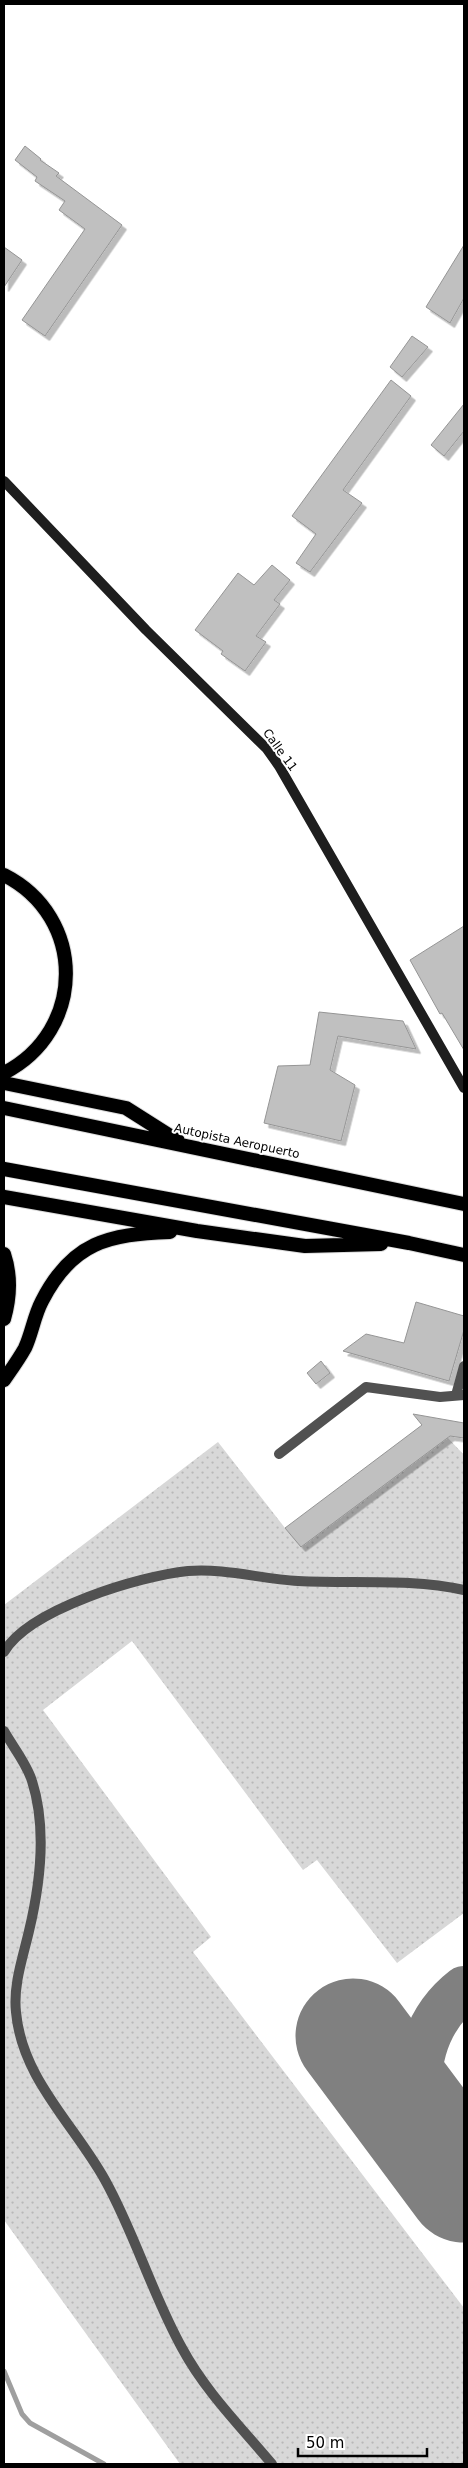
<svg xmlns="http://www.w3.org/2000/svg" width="468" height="2468" viewBox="0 0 468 2468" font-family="'DejaVu Sans',sans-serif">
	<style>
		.grass { fill: url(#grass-dots) }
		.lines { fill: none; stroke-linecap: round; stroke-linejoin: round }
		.stream { stroke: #9f9f9f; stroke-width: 5 }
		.taxiway { stroke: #808080; stroke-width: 46 }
		.runway { stroke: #808080; stroke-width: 115 }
		.building { fill: #c0c0c0; stroke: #959595; filter: url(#shadow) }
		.trunk-casing { stroke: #dbdbdb; stroke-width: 16 }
		.service { stroke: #515151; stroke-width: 10 }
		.secondary { stroke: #1e1e1e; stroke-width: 10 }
		.trunk { stroke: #000; stroke-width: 14 }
		.labels { text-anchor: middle; stroke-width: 4; stroke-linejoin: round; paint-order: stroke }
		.street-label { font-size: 12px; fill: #000; stroke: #fff }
	</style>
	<defs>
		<pattern id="grass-dots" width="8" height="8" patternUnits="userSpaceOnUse" patternTransform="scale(1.25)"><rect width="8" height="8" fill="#d8d8d8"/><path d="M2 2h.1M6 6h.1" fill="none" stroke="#b8b8b8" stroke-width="1.8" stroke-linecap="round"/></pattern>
		<filter id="shadow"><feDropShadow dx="4.5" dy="4.5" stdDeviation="0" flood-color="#0004"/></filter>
	</defs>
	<rect width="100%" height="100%" fill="#fff"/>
	<path class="grass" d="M447 1437 464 1455V1913L397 1963 317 1860 303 1870 132 1641 43 1710 211 1937 193 1952 464 2308V2464H180L4 2220V1605L218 1442 285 1528Z"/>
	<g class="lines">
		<path class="stream" d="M4 2371 22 2414 30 2423 104 2464"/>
		<path class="taxiway" d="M450 2166C441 2152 431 2138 426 2122 409 2074 424 2020 464 1989"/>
		<path class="runway" d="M353 2036 464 2185"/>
	</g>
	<path class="building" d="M25 146 41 159 40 160 59 173 56 176 122 225 45 336 22 320 85 229 59 210 65 201 35 181 37 177 15 160Z
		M464 245V298L450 323 426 307Z
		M4 247 22 260 4 287Z
		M412 336 428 347 402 377 390 367Z
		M391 380 411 396 343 490 362 503 310 572 296 563 316 534 292 516Z
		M464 404V431L444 456 431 445Z
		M272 565 290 580 274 600 280 604 256 636 266 642 245 671 221 654 223 651 195 630 238 573 254 585Z
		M464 926V1050L442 1013 440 1014 410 960Z
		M319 1012 403 1021 416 1049 338 1036 330 1070 355 1085 341 1141 264 1123 278 1066 310 1065Z
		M416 1302 464 1316V1330L449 1381 343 1351 366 1334 404 1343Z
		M321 1361 330 1373 316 1384 307 1373Z
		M413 1414 464 1423V1438L450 1436 301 1547 285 1528 422 1425Z"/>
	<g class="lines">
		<defs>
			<path id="trunk" d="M4 875C87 917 86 1031 4 1073
				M4 1083 126 1108 178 1141
				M4 1108 464 1204
				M4 1169 409 1243 464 1255
				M4 1197 197 1231 305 1246 381 1244
				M4 1254C11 1275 10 1298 4 1319
				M4 1380C11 1370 19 1359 25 1348 32 1333 34 1316 42 1301 72 1242 109 1234 170 1232"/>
		</defs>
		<use href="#trunk" class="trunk-casing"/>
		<path class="service" d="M456 1395 464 1366
			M279 1454 366 1387 440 1397 464 1395
			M4 1652C29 1609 140 1576 188 1571 225 1568 261 1579 298 1581 354 1584 409 1578 464 1590
			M4 1731C13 1747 27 1764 32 1781 47 1828 40 1885 29 1931 23 1957 13 1985 16 2012 22 2079 74 2124 105 2180 135 2234 152 2294 182 2348 205 2391 241 2427 272 2464"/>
		<path class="secondary" d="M4 481 146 630 267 749 279 766 464 1088"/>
		<use href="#trunk" class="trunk"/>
	</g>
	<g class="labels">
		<g class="street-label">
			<text transform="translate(280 750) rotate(54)" y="4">Calle 11</text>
			<text transform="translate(237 1141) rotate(12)" y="4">Autopista Aeropuerto</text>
		</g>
	</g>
	<rect width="468" height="2468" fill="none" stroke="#000000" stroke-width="10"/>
	<path d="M298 2448v8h129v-8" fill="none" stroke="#000000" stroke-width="2.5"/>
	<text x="306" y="2448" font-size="15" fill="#000000" stroke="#ffffff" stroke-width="4" paint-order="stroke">50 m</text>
</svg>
